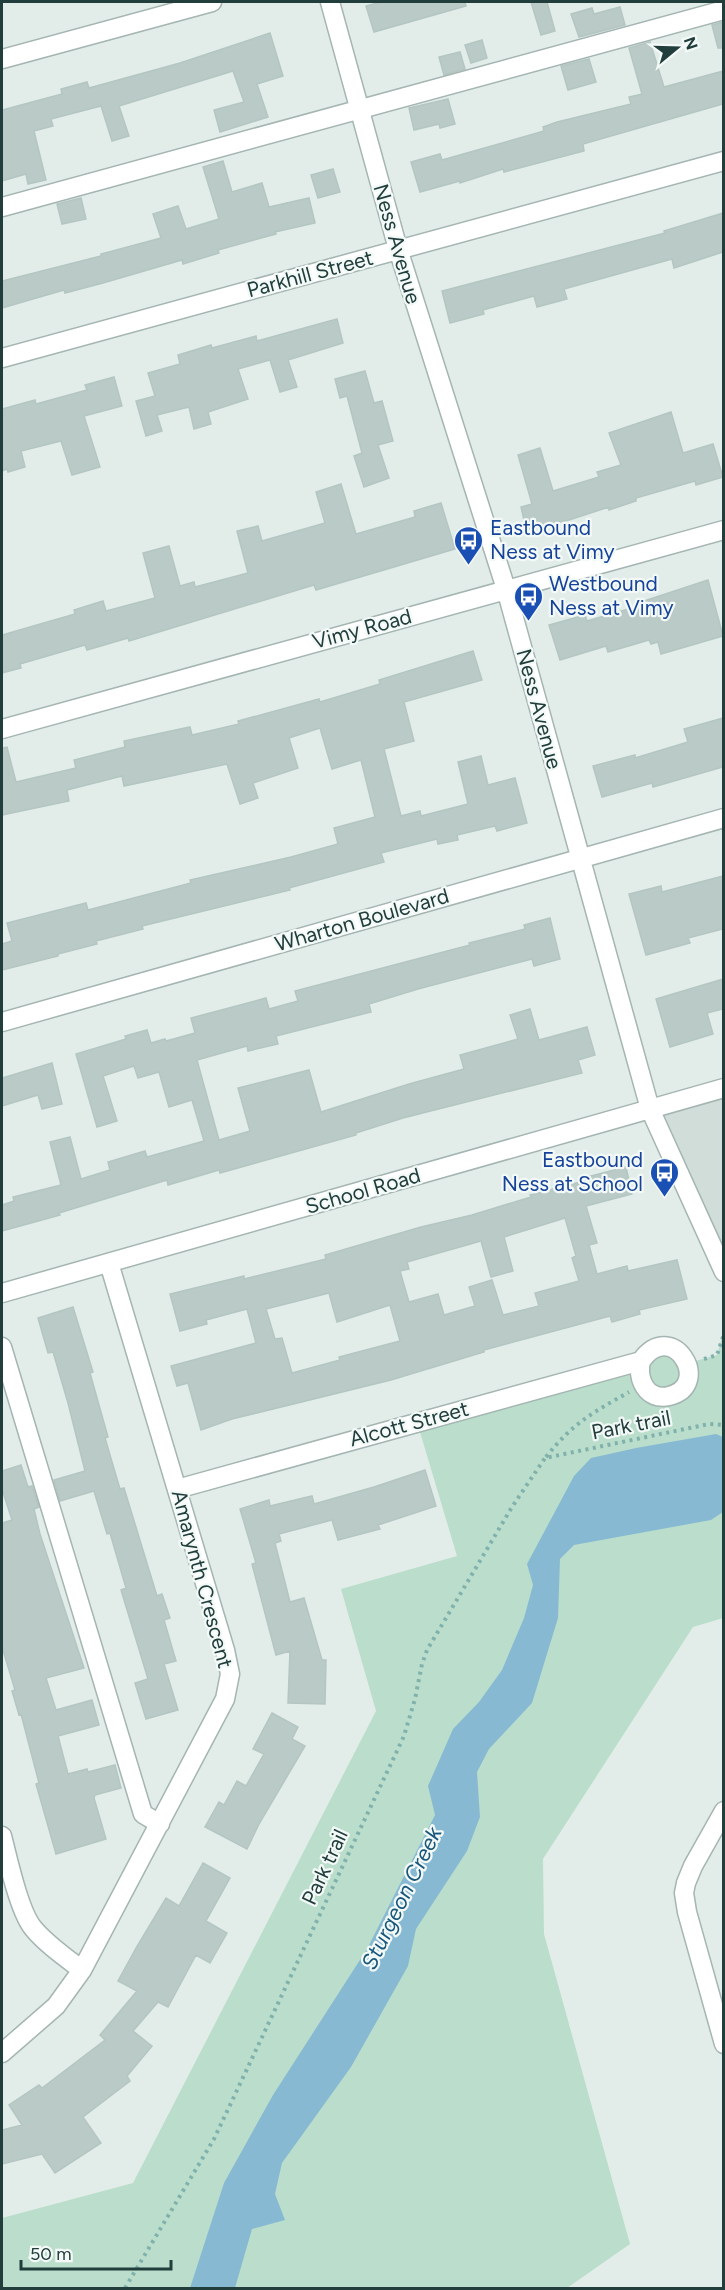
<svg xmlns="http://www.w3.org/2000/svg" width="725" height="2290" viewBox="0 0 725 2290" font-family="Figtree,sans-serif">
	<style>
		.built { fill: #d0ddd9 }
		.green { fill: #badecb }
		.water { fill: #88b9d3 }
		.building { fill: #bacac7; stroke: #b4c6c2; stroke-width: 1.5; fill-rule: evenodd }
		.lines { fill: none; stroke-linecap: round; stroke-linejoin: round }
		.minor-casing { stroke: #a4b5b2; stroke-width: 21 }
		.path { stroke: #81b1ac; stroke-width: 4; stroke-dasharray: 3 4.5; stroke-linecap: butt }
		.minor { stroke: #fff; stroke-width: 18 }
		.labels { text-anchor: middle; stroke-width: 4.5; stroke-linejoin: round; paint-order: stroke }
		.street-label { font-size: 21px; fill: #213e3c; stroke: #f3f9f7 }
		.transit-label { font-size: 21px; fill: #164399; stroke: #f3f9f7; text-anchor: start }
		.water-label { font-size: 22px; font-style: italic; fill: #19587c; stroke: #f3f9f7 }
	</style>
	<rect width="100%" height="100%" fill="#e2edea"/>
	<path class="built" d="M723 1088V1273L650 1109Z"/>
	<path class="green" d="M723 1334V1618L693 1627 543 1859 544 1934 630 2244 567 2288H2V2218L133 2183 376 1711 341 1589 457 1556 417 1422 654 1349 688 1363 717 1355Z"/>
	<path class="water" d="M716 1434 723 1437V1512L711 1520 574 1545 560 1559 558 1618 532 1703 489 1749 477 1772 480 1817 467 1851 416 1929 408 1966 351 2067 282 2163 275 2194 285 2220 252 2229 235 2288H190L224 2183 273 2095 367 1949 435 1815 428 1786 453 1729 479 1702 502 1670 524 1618 533 1585 527 1564 574 1476 591 1458 636 1448Z"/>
	<path class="building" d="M381 2H465L466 6 374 32 366 6Z
		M531 2H547L555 31 541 35Z
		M620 7 625 25 579 37 571 14 592 8 594 14Z
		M723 22V48H718L712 25Z
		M270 33 283 76 257 84 268 117 220 132 214 110 244 102 233 71 119 106 129 136 112 141 101 106 51 119 53 126 34 131 46 180 28 184 26 174 2 181V110L62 94 61 89 87 82 89 88 180 63Z
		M482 40 487 58 471 63 465 45Z
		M650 42 664 87 723 71V104L583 144 584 151 504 172 503 169 460 183V181L420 192 411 162 440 154 442 160 544 131 543 127 557 122 631 104 629 97 642 94 629 48Z
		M460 52 465 69 444 75 439 57Z
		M589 59 596 82 568 90 561 66Z
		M448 99 455 124 440 128 439 124 414 130 409 108Z
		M223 161 232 192 262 183 269 207 309 198 315 223 275 232 276 234 218 250 219 253 183 264 182 260 103 283 65 293 64 290 2 308V281L101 256V254L161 238 153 214 178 206 186 229 219 219 203 167Z
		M333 169 340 192 318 198 311 175Z
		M81 198 86 219 62 224 57 204Z
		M723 213V252L674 268 672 259 564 289 567 299 537 307 534 296 483 310 484 314 450 323 442 291 665 233 664 231Z
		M337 319 343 343 288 360 297 387 280 392 270 360 238 369 248 399 208 412 211 424 194 429 189 407 157 415 162 431 146 436 136 401 155 396 148 373 180 364 178 355 211 345 212 348 256 336 257 341Z
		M365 371 374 403 382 401 393 441 378 445 389 478 364 487 354 456 362 453 347 396 340 398 335 379Z
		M114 377 122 406 84 416 100 467 72 475 61 441 21 451 25 467 8 472 7 469 2 471V409L35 400 36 404 87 390 85 385Z
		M671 412 683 453 713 444 723 477 696 485 695 481 636 498V501L609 510V507L569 520 526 529 521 507 532 504 518 455 540 448 553 491 599 477 597 472 621 465 609 433Z
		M341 484 356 534 415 517 414 511 441 503 455 549 316 590 314 585 129 641 128 638 87 650 85 645 20 664 21 668 2 673V635L75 614 74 610 103 601 106 611 155 598 143 553 169 546 180 586 194 582 195 587 248 573 237 531 258 526 262 541 325 523 316 492Z
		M708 580 723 636 661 654 658 642 651 644 649 640 608 652 606 646 560 660 549 625 585 615 587 621 639 606 638 603Z
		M473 651 482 680 404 702 414 741 384 749 401 816 420 811 421 816 468 804 458 762 481 756 488 785 515 778 527 823 497 831 495 826 457 835 458 840 438 844 437 839 381 853 384 862 289 888 290 890 142 926 143 929 96 941 97 944 58 954V956L2 970V944L12 941 7 923 86 903 88 910 191 883 190 880 291 857 338 844 334 828 375 817 361 760 332 769 320 728 289 738 298 768 253 783 258 798 240 804 227 764 124 786 122 776 67 790 69 801 2 815V748L7 747 16 782 76 768 74 760 125 747 124 741 190 727 192 735 239 724 238 721 319 699 320 702 380 684 379 680Z
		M723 718V767L653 787 652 783 602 797 593 766 635 755V758L688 742 684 729Z
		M723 876V929L688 938 690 943 646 955 629 894 661 886 662 892Z
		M550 918 560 959 534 966 532 959 418 989 369 1004 371 1012 276 1036 278 1044 248 1051 247 1046 197 1060 219 1140 250 1131 238 1088 309 1070 321 1112 409 1084 464 1069 460 1055 518 1039 510 1015 530 1009 539 1040 587 1027 595 1055 578 1060 582 1073 403 1118 356 1133V1135L220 1173 219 1170 168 1185 167 1180 59 1213 60 1215 2 1231V1205L14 1201 13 1197 61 1185 50 1142 70 1137 81 1179 110 1170 108 1162 145 1151 147 1157 204 1141 192 1100 169 1107 159 1072 138 1078 134 1066 103 1076 117 1121 97 1127 76 1054 126 1039 125 1036 147 1030 151 1043 165 1039 166 1041 195 1033 191 1018 266 998 269 1009 298 1001 295 991 470 945 469 943 525 929 524 925Z
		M723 979V1009L707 1013 713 1034 670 1047 656 999Z
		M52 1063 62 1104 42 1109 38 1095 2 1106V1078Z
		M626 1167 632 1194 586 1206 597 1243 589 1245 597 1274 627 1266 628 1271 677 1260 687 1299 639 1310 640 1314 612 1322 610 1316 484 1350V1352L391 1380 232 1419 201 1430 188 1383 177 1386 171 1366 256 1343 247 1309 206 1320 207 1324 180 1331 170 1294 244 1276V1279L326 1259 325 1255 421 1227 472 1215 531 1197 530 1195 588 1180 587 1177ZM565 1218 576 1256 572 1258 579 1281 535 1293 539 1306 503 1315 492 1280 469 1287 475 1306 444 1315 438 1294 409 1302 400 1271 409 1269 407 1262 481 1241 491 1277 513 1271 504 1237ZM329 1293 337 1322 390 1305 400 1341 339 1357 340 1360 292 1373 282 1338 275 1339 266 1309Z
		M73 1307 93 1372 90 1373 108 1437 105 1438 120 1489 124 1488 157 1596 162 1594 170 1618 164 1620 176 1661 164 1664 178 1710 146 1719 135 1683 148 1679 121 1590 126 1588 110 1533 107 1534 94 1491 60 1501 54 1480 85 1471 68 1403 53 1352 48 1353 38 1318Z
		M21 1465 28 1487 32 1486 39 1507 34 1509 40 1534 84 1668 46 1678 56 1710 92 1700 99 1725 58 1736 68 1774 87 1769 88 1772 115 1765 121 1788 95 1795 94 1798 106 1839 56 1854 36 1784 39 1783 21 1714 19 1715 12 1691 15 1690 2 1647V1523L12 1520 2 1489V1471Z
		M425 1470 436 1506 378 1525 380 1529 338 1540 332 1520 279 1534 281 1541 275 1543 290 1602 304 1598 322 1660H326L325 1704 288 1703 290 1651 276 1655 252 1564 256 1563 240 1509 269 1500 270 1506 312 1496 314 1504 374 1487Z
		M272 1713 298 1727 292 1739 305 1746 259 1824 247 1849 205 1827 219 1802 224 1805 237 1781 246 1786 264 1754 253 1749Z
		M203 1863 230 1878 206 1921 227 1933 210 1963 196 1955 168 2007 158 2002 133 2031 152 2046 127 2076 130 2081 83 2117 101 2143 55 2173 42 2154 2 2164V2130L22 2125 9 2105 39 2085 42 2088 105 2040 100 2035 137 1991 118 1981 136 1948 166 1898 179 1906Z"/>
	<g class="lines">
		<defs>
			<path id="minor" d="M330 2 398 249 506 589 650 1109 724 1272
				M2 59 212 2
				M2 207 724 10
				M2 358 724 161
				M2 729 724 530
				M2 1022 724 818
				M2 1293 724 1088
				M2 1347 143 1814 160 1824
				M177 1489 641 1361C672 1317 714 1385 669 1396 646 1401 637 1379 641 1361
				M724 1811 693 1866 686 1883 684 1893 687 1912 724 2044
				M2 1836C8 1859 19 1911 33 1928 46 1944 65 1957 82 1970
				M2 2053 56 2006 82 1970 225 1699 230 1674 225 1650 109 1263"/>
		</defs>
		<use href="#minor" class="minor-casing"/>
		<path class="path" d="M704 1359 717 1355 724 1334
			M546 1457C573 1423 592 1413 629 1392
			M125 2288 214 2139 404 1736 415 1699 422 1664 427 1650 512 1507 545 1458 709 1424 724 1425"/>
		<use href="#minor" class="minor"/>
	</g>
	<defs>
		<symbol id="bus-pin" viewBox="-11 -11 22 30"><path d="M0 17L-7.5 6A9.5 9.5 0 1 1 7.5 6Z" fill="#1a4fb4" stroke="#f3f9f7"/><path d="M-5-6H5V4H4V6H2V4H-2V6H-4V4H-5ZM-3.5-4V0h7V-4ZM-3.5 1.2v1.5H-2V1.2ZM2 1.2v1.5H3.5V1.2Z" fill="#fff"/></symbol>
	</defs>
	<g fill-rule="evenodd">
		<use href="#bus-pin" x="452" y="524" width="33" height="45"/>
		<use href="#bus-pin" x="512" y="580" width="33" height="45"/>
		<use href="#bus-pin" x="648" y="1156" width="33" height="45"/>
	</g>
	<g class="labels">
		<g class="street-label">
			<text transform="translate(397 244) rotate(74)" y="7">Ness Avenue</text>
			<text transform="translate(310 274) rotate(-15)" y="7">Parkhill Street</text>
			<text transform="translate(362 629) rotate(-15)" y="7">Vimy Road</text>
			<text transform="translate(539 709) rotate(75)" y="7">Ness Avenue</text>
			<text transform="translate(362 920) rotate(-16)" y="7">Wharton Boulevard</text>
			<text transform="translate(363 1191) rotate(-16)" y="7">School Road</text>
			<text transform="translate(409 1424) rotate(-15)" y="7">Alcott Street</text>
			<text transform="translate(631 1425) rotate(-11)" y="7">Park trail</text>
			<text transform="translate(202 1579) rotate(75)" y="7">Amarynth Crescent</text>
			<text transform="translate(325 1867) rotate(-65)" y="7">Park trail</text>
		</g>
		<g class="transit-label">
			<text x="490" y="535">Eastbound<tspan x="490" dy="24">Ness at Vimy</tspan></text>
			<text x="549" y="591">Westbound<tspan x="549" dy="24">Ness at Vimy</tspan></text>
			<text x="643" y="1167" text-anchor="end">Eastbound<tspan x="643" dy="24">Ness at School</tspan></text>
		</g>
		<g class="water-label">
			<text transform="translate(401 1898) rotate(-64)" y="8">Sturgeon Creek</text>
		</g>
	</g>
	<rect width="725" height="2290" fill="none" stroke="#213e3c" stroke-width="6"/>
	<g transform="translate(677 48) rotate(71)" stroke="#f3f9f7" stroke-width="4.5" paint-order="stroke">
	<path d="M0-4.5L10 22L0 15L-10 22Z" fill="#213e3c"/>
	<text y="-9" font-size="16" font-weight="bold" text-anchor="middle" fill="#213e3c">N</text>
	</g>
	<path d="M21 2260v9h150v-9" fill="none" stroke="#213e3c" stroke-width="3"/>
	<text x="30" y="2260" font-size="18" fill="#213e3c" stroke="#f3f9f7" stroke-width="4.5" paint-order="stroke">50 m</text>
</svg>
